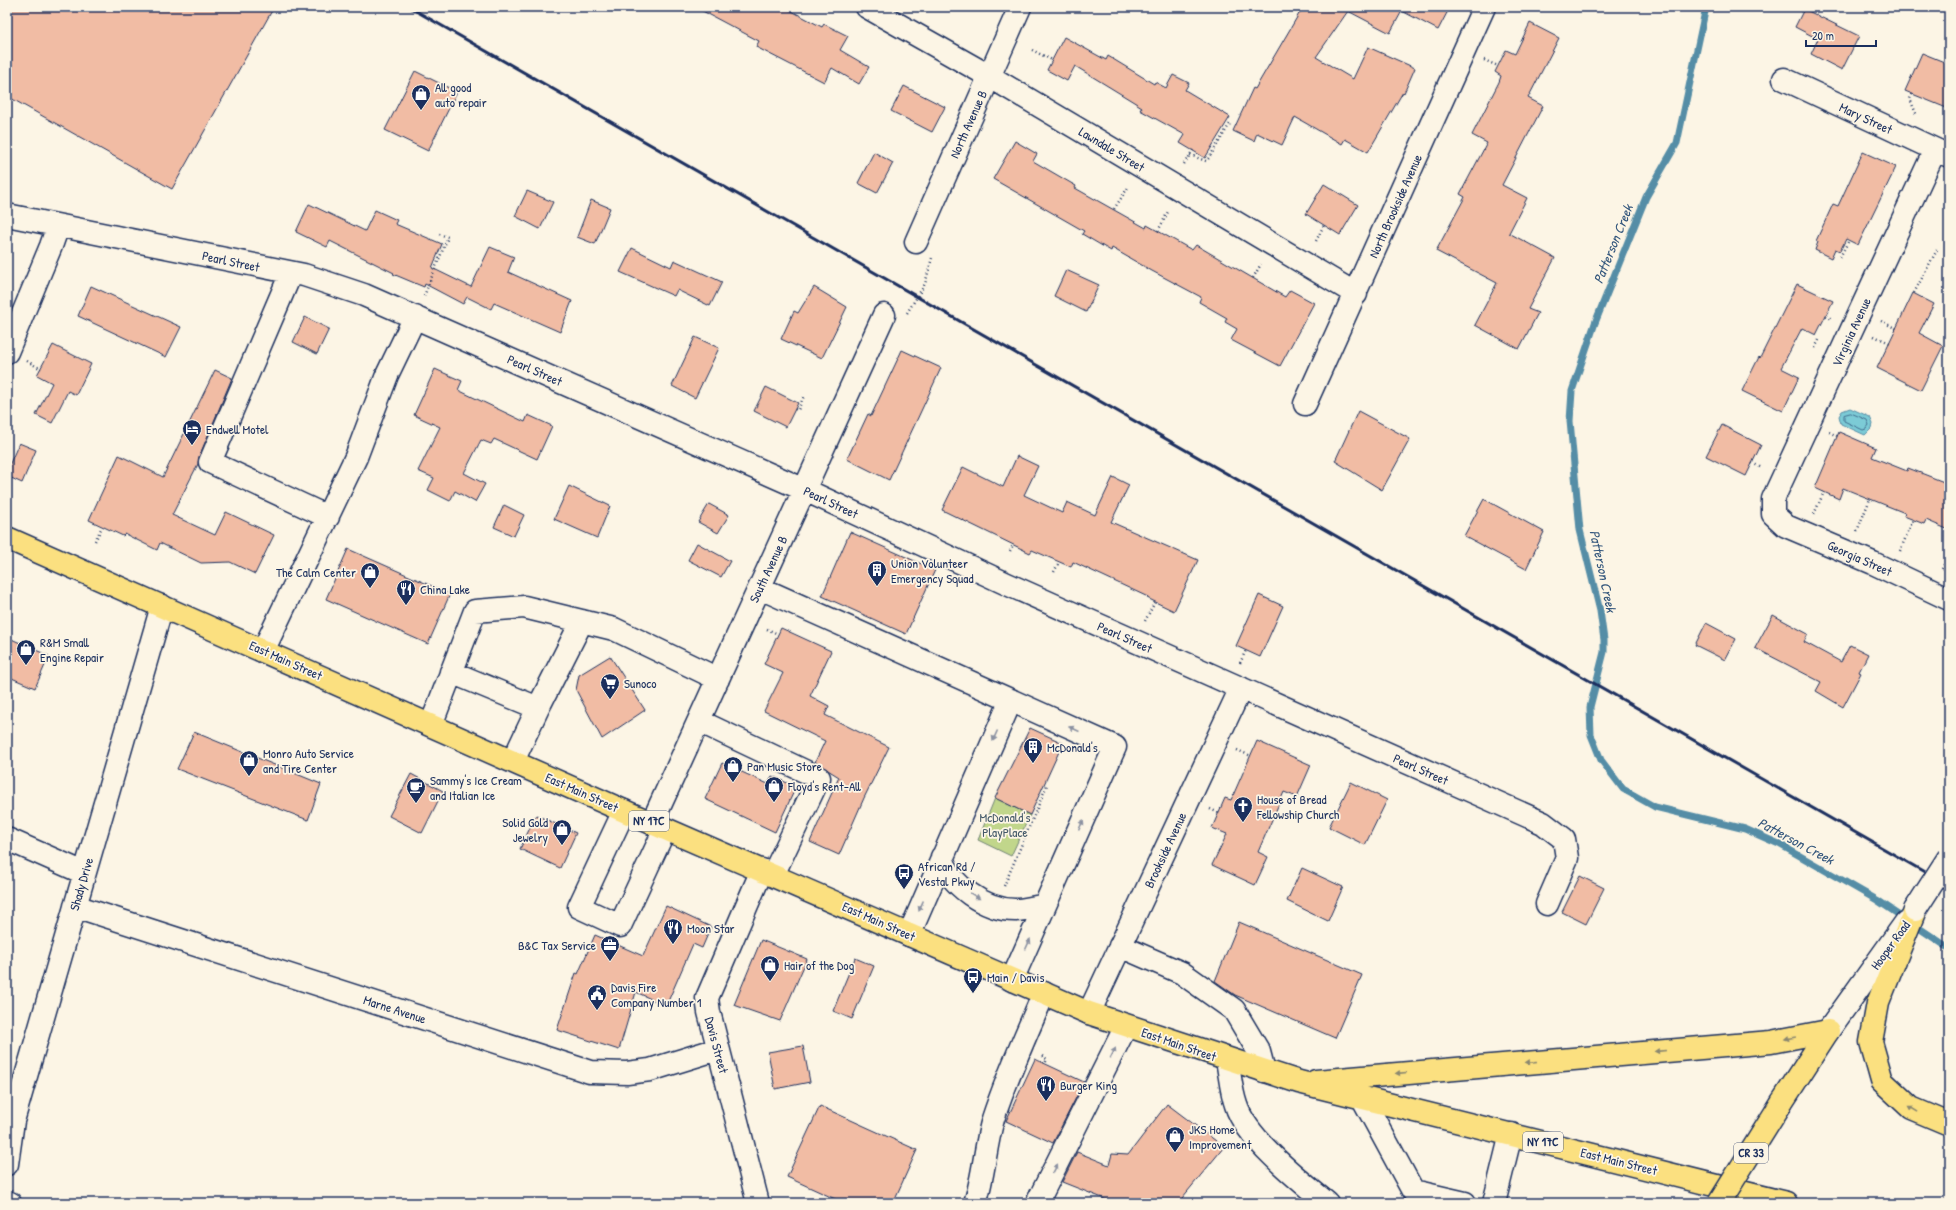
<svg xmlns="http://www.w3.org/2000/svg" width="1956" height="1210" viewBox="0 0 1956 1210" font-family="'Patrick Hand',sans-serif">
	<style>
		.green { fill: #c1d68b; stroke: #6e8274 }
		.water { fill: #7bcbd6; stroke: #558da6 }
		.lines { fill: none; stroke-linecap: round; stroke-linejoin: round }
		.shore { stroke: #416d8e; stroke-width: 1 }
		.stream { stroke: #558da6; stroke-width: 7 }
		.building { fill: #f1bca4; stroke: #1b2f5e }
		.minor-casing { stroke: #1b2f5e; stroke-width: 25 }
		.major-casing { stroke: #1b2f5e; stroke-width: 25 }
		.path { stroke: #1b2f5e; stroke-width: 2.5; stroke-dasharray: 1 3; stroke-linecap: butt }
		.minor { stroke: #fcf5e5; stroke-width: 22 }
		.major { stroke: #fbe080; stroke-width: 22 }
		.rail { stroke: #1b2f5e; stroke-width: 3 }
		.minor-bridge-casing { stroke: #1b2f5e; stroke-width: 25; stroke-linecap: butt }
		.major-bridge-casing { stroke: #1b2f5e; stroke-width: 25; stroke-linecap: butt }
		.minor-bridge { stroke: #fcf5e5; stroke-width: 22 }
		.major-bridge { stroke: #fbe080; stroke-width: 22 }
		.oneway { fill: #8c92a2 }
		.oneway2 { fill: #8b886f }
		.labels { text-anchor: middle; stroke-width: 3.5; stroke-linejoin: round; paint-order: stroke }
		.shield { fill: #fcf5e5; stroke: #5e6a86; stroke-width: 1 }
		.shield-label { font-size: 12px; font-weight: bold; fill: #1b2f5e }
		.poi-label { font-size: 13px; fill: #1b2f5e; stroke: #fcf5e5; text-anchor: start }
		.street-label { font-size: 13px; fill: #1b2f5e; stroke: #fcf5e5 }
		.park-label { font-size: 13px; fill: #445969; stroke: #fcf5e5 }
		.water-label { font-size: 14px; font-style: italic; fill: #33567c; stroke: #fcf5e5 }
	</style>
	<rect width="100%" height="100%" fill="#fcf5e5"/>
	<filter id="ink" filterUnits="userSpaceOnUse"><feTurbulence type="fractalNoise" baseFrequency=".025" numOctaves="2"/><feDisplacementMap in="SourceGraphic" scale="8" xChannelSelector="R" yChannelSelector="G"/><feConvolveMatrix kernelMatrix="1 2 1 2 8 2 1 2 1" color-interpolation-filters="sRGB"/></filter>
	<g filter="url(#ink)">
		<path class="green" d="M995 798 1030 815 1011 856 978 840Z"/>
		<path class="water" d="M1850 408 1870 417 1873 424 1872 428 1865 435 1841 424 1839 416 1842 411Z"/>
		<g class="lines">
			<path class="shore" d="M1851 413 1867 420 1869 425 1866 429 1863 430 1844 421V415Z"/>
			<path class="stream" d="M1706 7 1677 143 1646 197 1595 323 1572 391 1570 421 1580 530 1600 611 1604 640V652L1590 707 1591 735 1601 760 1623 789 1655 807 1745 829 1779 844 1877 900 1949 948"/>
		</g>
		<path class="building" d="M7 7H274L172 189 7 96Z
			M695 7H784L822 27 824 24 848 36 840 50 869 67 859 84 832 68 824 82 756 47 759 41Z
			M1303 7H1450L1438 30 1402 11 1390 33 1348 11 1316 57 1353 79 1368 47 1415 68 1404 93 1403 92 1368 152 1345 139 1342 144 1295 117 1282 145 1257 133 1254 141 1233 131 1253 88 1255 89Z
			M1804 9 1859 36 1842 70 1811 54 1818 39 1795 27Z
			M1530 23 1559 38 1528 98 1543 106 1502 185 1527 198 1509 233 1555 258 1528 309 1538 313 1519 349 1475 325 1497 283 1436 251 1465 197 1460 194 1487 143 1472 135 1499 82 1501 76 1495 72 1506 50 1515 54Z
			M1064 37 1106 60 1108 56 1154 84 1155 82 1166 88 1173 75 1189 83 1185 90 1230 117 1205 158 1180 143 1185 135 1140 110 1142 107 1075 66 1067 81 1047 70Z
			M1922 53 1949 64V109L1905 91Z
			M415 71 457 92 428 151 385 130Z
			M904 86 945 107 932 132 891 111Z
			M1015 141 1037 154 1033 161 1076 186 1075 188 1146 228 1147 225 1192 250 1196 245 1285 297 1290 290 1314 303 1280 366 1231 340 1237 329 1225 322 1227 318 1199 302 1201 297 1152 271 1112 248 1111 251 1082 234 1084 231 993 179Z
			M874 152 893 163 877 193 858 183Z
			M1863 152 1896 167 1858 245 1846 239 1840 251 1835 249 1831 258 1815 250 1818 242 1816 241 1833 204 1838 206Z
			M1324 184 1358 205 1340 235 1306 214Z
			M527 191 553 202 540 229 515 216Z
			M591 200 610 208 595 244 577 237Z
			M309 204 365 231 375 210 397 220 395 224 442 244 432 268 471 287 490 247 514 257 508 272 572 301 560 332 494 303 491 309 467 297 463 304 425 284 424 287 393 274 394 273 330 241 327 247 296 232Z
			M632 248 671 267 674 260 722 282 710 306 677 290 674 296 620 272Z
			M1066 270 1099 285 1086 312 1054 296Z
			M1797 284 1833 301 1816 335 1802 328 1781 368 1799 377 1783 411 1742 391 1759 357 1760 358Z
			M91 286 181 327 166 357 78 316Z
			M814 287 847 307 822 358 781 339 794 311 798 313Z
			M1913 293 1934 304 1919 333 1943 346 1921 390 1877 368Z
			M305 317 329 329 317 354 293 342Z
			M695 337 719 348 695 398 672 386Z
			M53 345 91 364 76 395 68 391 52 423 36 415 52 383 37 375Z
			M902 350 941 368 889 480 847 459 868 414 871 416Z
			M435 369 462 381 458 390 525 422 528 415 552 426 537 459 494 439 491 444 481 440 464 473 485 484 475 502 455 491 450 501 428 490 434 478 418 471 440 427 414 415Z
			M215 370 232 378 199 457 198 464 172 515 215 535 226 512 274 535 255 574 230 562 201 563 160 543 157 550 125 534 123 536 89 520 119 455 163 477Z
			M766 387 798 403 786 427 754 411Z
			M1358 411 1410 439 1382 490 1335 461Z
			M1722 425 1761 445 1746 476 1706 456Z
			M1839 432 1876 448 1872 457 1907 471 1908 468 1949 484V530L1926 520 1924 524 1904 516 1905 513 1843 488 1839 499 1815 488Z
			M19 443 36 450 22 483 7 476V470Z
			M1017 456 1038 466 1024 495 1062 513 1067 502 1095 515 1113 477 1129 485 1111 522 1198 560 1174 611 1147 598 1148 597 1073 562 1071 567 1032 550 1030 553 942 510 963 467 1003 487Z
			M569 486 610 506 597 538 554 519Z
			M1484 499 1544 532 1526 569 1464 536Z
			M709 504 729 515 718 533 698 522Z
			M504 505 524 515 514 536 494 527Z
			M850 532 935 570 906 634 822 596Z
			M697 543 730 561 721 577 688 560Z
			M348 549 450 594 428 644 326 599Z
			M1259 595 1283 606 1260 657 1236 646Z
			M1773 615 1808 634 1804 642 1841 662 1850 645 1868 654 1859 672 1861 673 1843 707 1816 691 1821 682 1755 648Z
			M1706 623 1736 639 1725 660 1695 645Z
			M781 628 831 651 810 696 829 706 825 715 889 747 864 798 839 855 810 842 839 777 815 762 825 741 764 711 783 673 764 664Z
			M7 637 49 656 35 688 7 676Z
			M610 656 645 710 602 739 576 690 579 675Z
			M1030 728 1063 743 1030 815 995 798Z
			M194 732 321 784 308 820 177 769Z
			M1257 741 1311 765 1297 797 1284 792 1258 852 1268 857 1255 885 1212 865 1227 834 1212 828 1225 798 1231 800Z
			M722 763 768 784 772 776 796 787 775 832 705 799Z
			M411 774 443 791 422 833 389 816Z
			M1351 782 1387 800 1365 845 1329 827Z
			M536 815 576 833 560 868 520 849Z
			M1302 868 1343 887 1328 921 1287 901Z
			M1580 876 1604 888 1586 924 1562 912Z
			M666 906 711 927 702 948 693 944 666 1006 636 992 619 1050 557 1030 576 973 578 974 595 935 643 956Z
			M1239 922 1362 975 1335 1038 1235 995 1215 981Z
			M761 940 807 959 780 1021 734 1005Z
			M855 958 874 966 852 1019 833 1011Z
			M803 1046 810 1082 775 1089 768 1052Z
			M1035 1059 1084 1082 1053 1143 1006 1121Z
			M1167 1104 1224 1147 1178 1203H1115L1062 1182 1077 1152 1109 1165 1112 1154 1128 1155Z
			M820 1106 917 1150 893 1203H844L787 1177Z"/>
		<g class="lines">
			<defs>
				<path id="minor" d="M867 7 989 76 1356 294
					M1784 79 1949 156
					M1935 150 1773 499V514L1786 526 1873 563 1949 599
					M7 215 304 275 364 295 805 490 1007 584 1543 823 1564 839 1567 858 1547 904
					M916 242 1020 7
					M291 273 210 462 328 517
					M7 352 51 246 58 226
					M1305 404 1484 7
					M760 588 1115 747 1012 980
					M263 651 356 457 387 375 415 317
					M451 672 538 708 582 621
					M699 721 819 778 773 875
					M431 725 475 611 524 607 614 629 718 679
					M513 761 538 708
					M624 811 579 907 620 926 665 829
					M652 823 884 315
					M7 839 84 873
					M942 857C949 885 985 910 1015 910 1025 910 1035 907 1045 905
					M75 906 590 1072 627 1073 650 1070 718 1049
					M909 935 1011 700
					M1120 946 1182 973 1234 1010 1259 1052 1264 1071
					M1089 1013 1241 688
					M1828 1031 1906 922
					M1227 1060C1230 1075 1231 1091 1236 1105 1246 1138 1300 1181 1327 1203
					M1363 1099 1413 1191 1422 1203
					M7 1164 13 1121 162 606
					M1413 1191 1465 1203
					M7 1202 10 1203
					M758 1203 709 1012 707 998 762 870
					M975 1203C984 1176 985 1146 993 1119 1007 1076 1026 1035 1044 993
					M1037 1203 1126 1026
					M1494 1203 1511 1134"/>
				<path id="major" d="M7 538 624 811 1089 1013 1299 1082 1786 1203
					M1915 910 1878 1003 1871 1042 1882 1081 1911 1108 1949 1124
					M1316 1081 1771 1042 1828 1031
					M1782 1102 1828 1031"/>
			</defs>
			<use href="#minor" class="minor-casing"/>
			<use href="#major" class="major-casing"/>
			<path class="path" d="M1032 50 1052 60
				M1484 60 1498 66
				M1912 94 1910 99 1917 116
				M1190 155 1206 161 1209 158 1231 122
				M1184 164 1193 150
				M1114 209 1129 186
				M1158 231 1169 210
				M1316 241 1324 225
				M1840 257 1849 240
				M1253 278 1261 264
				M1914 293 1937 250
				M424 296 448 237 439 234
				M907 313 925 284 932 258
				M1826 316 1832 319
				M1881 321 1897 329
				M1874 336 1890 343
				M1815 348 1820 338
				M27 361 41 369
				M795 409 798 410 804 396
				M1829 432 1837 436
				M1752 463 1762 468
				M1814 514 1824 492
				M1857 531 1870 499
				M95 541 102 527
				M1010 551 1013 545
				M1900 551 1913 520
				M1942 569 1949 553
				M1054 572 1059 562
				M1145 621 1155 602
				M767 629 778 634
				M1240 663 1246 650
				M1237 750 1251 756
				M1210 809 1219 813
				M1004 886 1047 785 1045 784
				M1042 1056 1047 1059 1045 1064"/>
			<use href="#minor" class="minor"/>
			<use href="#major" class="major"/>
			<path class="rail" d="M409 7C923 299 1435 595 1949 886"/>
			<defs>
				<path id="minor-bridge" d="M1915 910 1949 857"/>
				<path id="major-bridge" d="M1719 1203 1782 1102"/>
			</defs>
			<use href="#minor-bridge" class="minor-bridge-casing"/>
			<use href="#major-bridge" class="major-bridge-casing"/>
			<use href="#minor-bridge" class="minor-bridge"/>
			<use href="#major-bridge" class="major-bridge"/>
		</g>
		<defs><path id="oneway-solid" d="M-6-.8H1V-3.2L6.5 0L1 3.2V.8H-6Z"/></defs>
		<g class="oneway">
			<use href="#oneway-solid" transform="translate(1074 729) rotate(-156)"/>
			<use href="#oneway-solid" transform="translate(995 736) rotate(114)"/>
			<use href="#oneway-solid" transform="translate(1081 825) rotate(-66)"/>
			<use href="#oneway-solid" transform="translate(975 896) rotate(31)"/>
			<use href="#oneway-solid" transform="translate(921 906) rotate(113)"/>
			<use href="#oneway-solid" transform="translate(1028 944) rotate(-66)"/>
			<use href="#oneway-solid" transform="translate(1113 1053) rotate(-63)"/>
			<use href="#oneway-solid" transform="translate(1055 1169) rotate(-62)"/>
		</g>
		<g class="oneway2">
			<use href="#oneway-solid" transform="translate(1790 1038) rotate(170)"/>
			<use href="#oneway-solid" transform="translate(1660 1051) rotate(175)"/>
			<use href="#oneway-solid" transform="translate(1531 1062) rotate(175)"/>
			<use href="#oneway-solid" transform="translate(1401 1073) rotate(175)"/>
			<use href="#oneway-solid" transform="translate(1913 1109) rotate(-149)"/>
		</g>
	</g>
	<defs>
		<symbol id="shop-pin" viewBox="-11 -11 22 30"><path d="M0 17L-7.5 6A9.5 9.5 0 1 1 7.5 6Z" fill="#1b2f5e" stroke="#fcf5e5"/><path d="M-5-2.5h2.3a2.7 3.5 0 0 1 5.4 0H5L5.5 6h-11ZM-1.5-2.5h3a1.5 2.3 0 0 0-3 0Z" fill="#fff"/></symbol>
		<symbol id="hotel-pin" viewBox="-11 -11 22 30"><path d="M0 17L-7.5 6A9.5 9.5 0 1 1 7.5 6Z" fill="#1b2f5e" stroke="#fcf5e5"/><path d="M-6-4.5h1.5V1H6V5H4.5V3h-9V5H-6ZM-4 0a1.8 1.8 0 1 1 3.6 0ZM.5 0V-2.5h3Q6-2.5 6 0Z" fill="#fff"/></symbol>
		<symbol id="building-pin" viewBox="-11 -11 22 30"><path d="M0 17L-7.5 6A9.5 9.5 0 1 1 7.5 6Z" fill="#1b2f5e" stroke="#fcf5e5"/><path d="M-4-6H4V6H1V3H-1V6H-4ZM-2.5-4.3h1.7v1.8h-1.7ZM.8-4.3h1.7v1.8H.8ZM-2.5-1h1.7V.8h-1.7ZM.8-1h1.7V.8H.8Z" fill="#fff"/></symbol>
		<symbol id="restaurant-pin" viewBox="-11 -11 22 30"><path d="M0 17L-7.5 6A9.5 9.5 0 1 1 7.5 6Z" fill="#1b2f5e" stroke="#fcf5e5"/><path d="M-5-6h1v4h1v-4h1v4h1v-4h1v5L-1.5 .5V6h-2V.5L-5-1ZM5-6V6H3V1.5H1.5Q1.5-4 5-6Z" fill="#fff"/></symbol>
		<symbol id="supermarket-pin" viewBox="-11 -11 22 30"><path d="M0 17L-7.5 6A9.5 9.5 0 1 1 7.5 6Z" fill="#1b2f5e" stroke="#fcf5e5"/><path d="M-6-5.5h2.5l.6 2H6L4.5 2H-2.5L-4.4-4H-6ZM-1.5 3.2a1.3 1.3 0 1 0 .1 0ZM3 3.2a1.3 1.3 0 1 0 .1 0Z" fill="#fff"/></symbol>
		<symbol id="cafe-pin" viewBox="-11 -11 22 30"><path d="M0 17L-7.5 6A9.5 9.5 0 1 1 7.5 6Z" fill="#1b2f5e" stroke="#fcf5e5"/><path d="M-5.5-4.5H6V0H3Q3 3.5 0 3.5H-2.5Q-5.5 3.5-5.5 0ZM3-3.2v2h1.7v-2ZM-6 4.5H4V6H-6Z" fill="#fff"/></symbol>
		<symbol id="church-pin" viewBox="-11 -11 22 30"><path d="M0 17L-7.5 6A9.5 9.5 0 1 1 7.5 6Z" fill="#1b2f5e" stroke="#fcf5e5"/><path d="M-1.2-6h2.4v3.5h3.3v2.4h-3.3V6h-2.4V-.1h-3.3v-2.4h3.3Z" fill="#fff"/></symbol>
		<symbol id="bus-pin" viewBox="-11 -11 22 30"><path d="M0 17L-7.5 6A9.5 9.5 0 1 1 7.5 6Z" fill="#1b2f5e" stroke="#fcf5e5"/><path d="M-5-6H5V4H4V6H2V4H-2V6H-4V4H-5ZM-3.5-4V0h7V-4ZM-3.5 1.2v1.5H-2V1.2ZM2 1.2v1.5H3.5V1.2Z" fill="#fff"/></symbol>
		<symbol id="office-pin" viewBox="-11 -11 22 30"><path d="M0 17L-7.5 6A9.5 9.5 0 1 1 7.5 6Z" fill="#1b2f5e" stroke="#fcf5e5"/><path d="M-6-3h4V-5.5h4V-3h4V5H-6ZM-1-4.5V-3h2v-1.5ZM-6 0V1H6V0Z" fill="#fff"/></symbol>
		<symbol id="civic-pin" viewBox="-11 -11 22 30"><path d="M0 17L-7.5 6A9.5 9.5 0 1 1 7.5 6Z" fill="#1b2f5e" stroke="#fcf5e5"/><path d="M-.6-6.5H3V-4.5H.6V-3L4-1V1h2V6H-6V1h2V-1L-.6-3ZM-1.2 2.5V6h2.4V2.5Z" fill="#fff"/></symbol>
	</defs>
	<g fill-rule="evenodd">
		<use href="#shop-pin" x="410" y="83" width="22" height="30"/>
		<use href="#hotel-pin" x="181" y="418" width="22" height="30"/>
		<use href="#building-pin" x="866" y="559" width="22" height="30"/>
		<use href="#shop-pin" x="359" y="561" width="22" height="30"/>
		<use href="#restaurant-pin" x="395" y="578" width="22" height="30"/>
		<use href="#shop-pin" x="15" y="638" width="22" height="30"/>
		<use href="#supermarket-pin" x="599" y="672" width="22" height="30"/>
		<use href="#building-pin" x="1022" y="736" width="22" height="30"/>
		<use href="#shop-pin" x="238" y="749" width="22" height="30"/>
		<use href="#shop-pin" x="722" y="755" width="22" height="30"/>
		<use href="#shop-pin" x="763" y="775" width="22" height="30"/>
		<use href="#cafe-pin" x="405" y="776" width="22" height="30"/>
		<use href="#church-pin" x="1232" y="795" width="22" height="30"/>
		<use href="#shop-pin" x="551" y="818" width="22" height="30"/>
		<use href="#bus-pin" x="893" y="862" width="22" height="30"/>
		<use href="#restaurant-pin" x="662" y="917" width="22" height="30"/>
		<use href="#office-pin" x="599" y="934" width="22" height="30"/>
		<use href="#shop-pin" x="759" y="954" width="22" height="30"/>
		<use href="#bus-pin" x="962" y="966" width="22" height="30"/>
		<use href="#civic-pin" x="586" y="983" width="22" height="30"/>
		<use href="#restaurant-pin" x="1035" y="1074" width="22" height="30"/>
		<use href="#shop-pin" x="1164" y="1125" width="22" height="30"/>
	</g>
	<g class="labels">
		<g class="shield">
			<rect x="629" y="811" width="40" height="20" rx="3"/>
			<rect x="1523" y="1132" width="40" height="20" rx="3"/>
			<rect x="1734" y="1143" width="34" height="20" rx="3"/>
		</g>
		<g class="shield-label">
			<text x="649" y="825">NY 17C</text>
			<text x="1543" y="1146">NY 17C</text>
			<text x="1751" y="1157">CR 33</text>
		</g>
		<g class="poi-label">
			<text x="435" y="92">All good<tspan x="435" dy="15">auto repair</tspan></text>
			<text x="206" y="434">Endwell Motel</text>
			<text x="891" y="568">Union Volunteer<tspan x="891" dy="15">Emergency Squad</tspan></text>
			<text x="356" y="577" text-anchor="end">The Calm Center</text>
			<text x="420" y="594">China Lake</text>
			<text x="40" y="647">R&amp;M Small<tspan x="40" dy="15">Engine Repair</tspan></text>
			<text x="624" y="688">Sunoco</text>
			<text x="1047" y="752">McDonald's</text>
			<text x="263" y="758">Monro Auto Service<tspan x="263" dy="15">and Tire Center</tspan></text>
			<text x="747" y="771">Pan Music Store</text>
			<text x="430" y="785">Sammy's Ice Cream<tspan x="430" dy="15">and Italian Ice</tspan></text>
			<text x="788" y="791">Floyd's Rent-All</text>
			<text x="1257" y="804">House of Bread<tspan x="1257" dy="15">Fellowship Church</tspan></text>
			<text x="548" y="827" text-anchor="end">Solid Gold<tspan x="548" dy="15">Jewelry</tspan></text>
			<text x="918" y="871">African Rd /<tspan x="918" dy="15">Vestal Pkwy</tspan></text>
			<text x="687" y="933">Moon Star</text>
			<text x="596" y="950" text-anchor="end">B&amp;C Tax Service</text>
			<text x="784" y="970">Hair of the Dog</text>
			<text x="987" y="982">Main / Davis</text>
			<text x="611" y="992">Davis Fire<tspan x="611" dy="15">Company Number 1</tspan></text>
			<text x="1060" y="1090">Burger King</text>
			<text x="1189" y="1134">JKS Home<tspan x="1189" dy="15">Improvement</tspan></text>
		</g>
		<g class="street-label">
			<text transform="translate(1866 118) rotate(25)" y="5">Mary Street</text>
			<text transform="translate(968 124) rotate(-66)" y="5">North Avenue B</text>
			<text transform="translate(1112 149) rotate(31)" y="5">Lawndale Street</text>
			<text transform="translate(1395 206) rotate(-66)" y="5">North Brookside Avenue</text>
			<text transform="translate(231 261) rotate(12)" y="5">Pearl Street</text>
			<text transform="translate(1851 332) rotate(-65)" y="5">Virginia Avenue</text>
			<text transform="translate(535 370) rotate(24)" y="5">Pearl Street</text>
			<text transform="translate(831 502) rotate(25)" y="5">Pearl Street</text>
			<text transform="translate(1860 558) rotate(24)" y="5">Georgia Street</text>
			<text transform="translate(768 569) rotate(-65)" y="5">South Avenue B</text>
			<text transform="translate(1125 637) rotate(24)" y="5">Pearl Street</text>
			<text transform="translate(286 660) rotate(24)" y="5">East Main Street</text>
			<text transform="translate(1421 769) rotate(24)" y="5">Pearl Street</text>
			<text transform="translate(582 792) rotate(24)" y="5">East Main Street</text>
			<text transform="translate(1165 850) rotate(-65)" y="5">Brookside Avenue</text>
			<text transform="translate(81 884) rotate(-74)" y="5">Shady Drive</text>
			<text transform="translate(879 921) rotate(24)" y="5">East Main Street</text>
			<text transform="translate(1890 945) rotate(-54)" y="5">Hooper Road</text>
			<text transform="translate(395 1009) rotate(18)" y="5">Marne Avenue</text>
			<text transform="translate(1179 1044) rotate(19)" y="5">East Main Street</text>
			<text transform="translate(717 1045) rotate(75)" y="5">Davis Street</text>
			<text transform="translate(1619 1161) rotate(14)" y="5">East Main Street</text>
		</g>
		<g class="park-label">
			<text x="1005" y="822">McDonald's<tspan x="1005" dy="15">PlayPlace</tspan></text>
		</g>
		<g class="water-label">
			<text transform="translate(1613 244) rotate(-68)" y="5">Patterson Creek</text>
			<text transform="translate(1603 571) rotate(78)" y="5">Patterson Creek</text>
			<text transform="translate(1796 841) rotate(28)" y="5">Patterson Creek</text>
		</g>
	</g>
	<rect width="1956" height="1210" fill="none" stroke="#fcf5e5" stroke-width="24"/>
	<rect x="12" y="12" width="1932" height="1186" fill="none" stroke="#1b2f5e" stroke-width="1.5" filter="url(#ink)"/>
	<path d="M1806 40v6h70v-6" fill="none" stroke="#1b2f5e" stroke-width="2"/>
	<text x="1812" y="40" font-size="12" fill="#1b2f5e" stroke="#fcf5e5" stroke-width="3" paint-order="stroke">20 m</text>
</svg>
